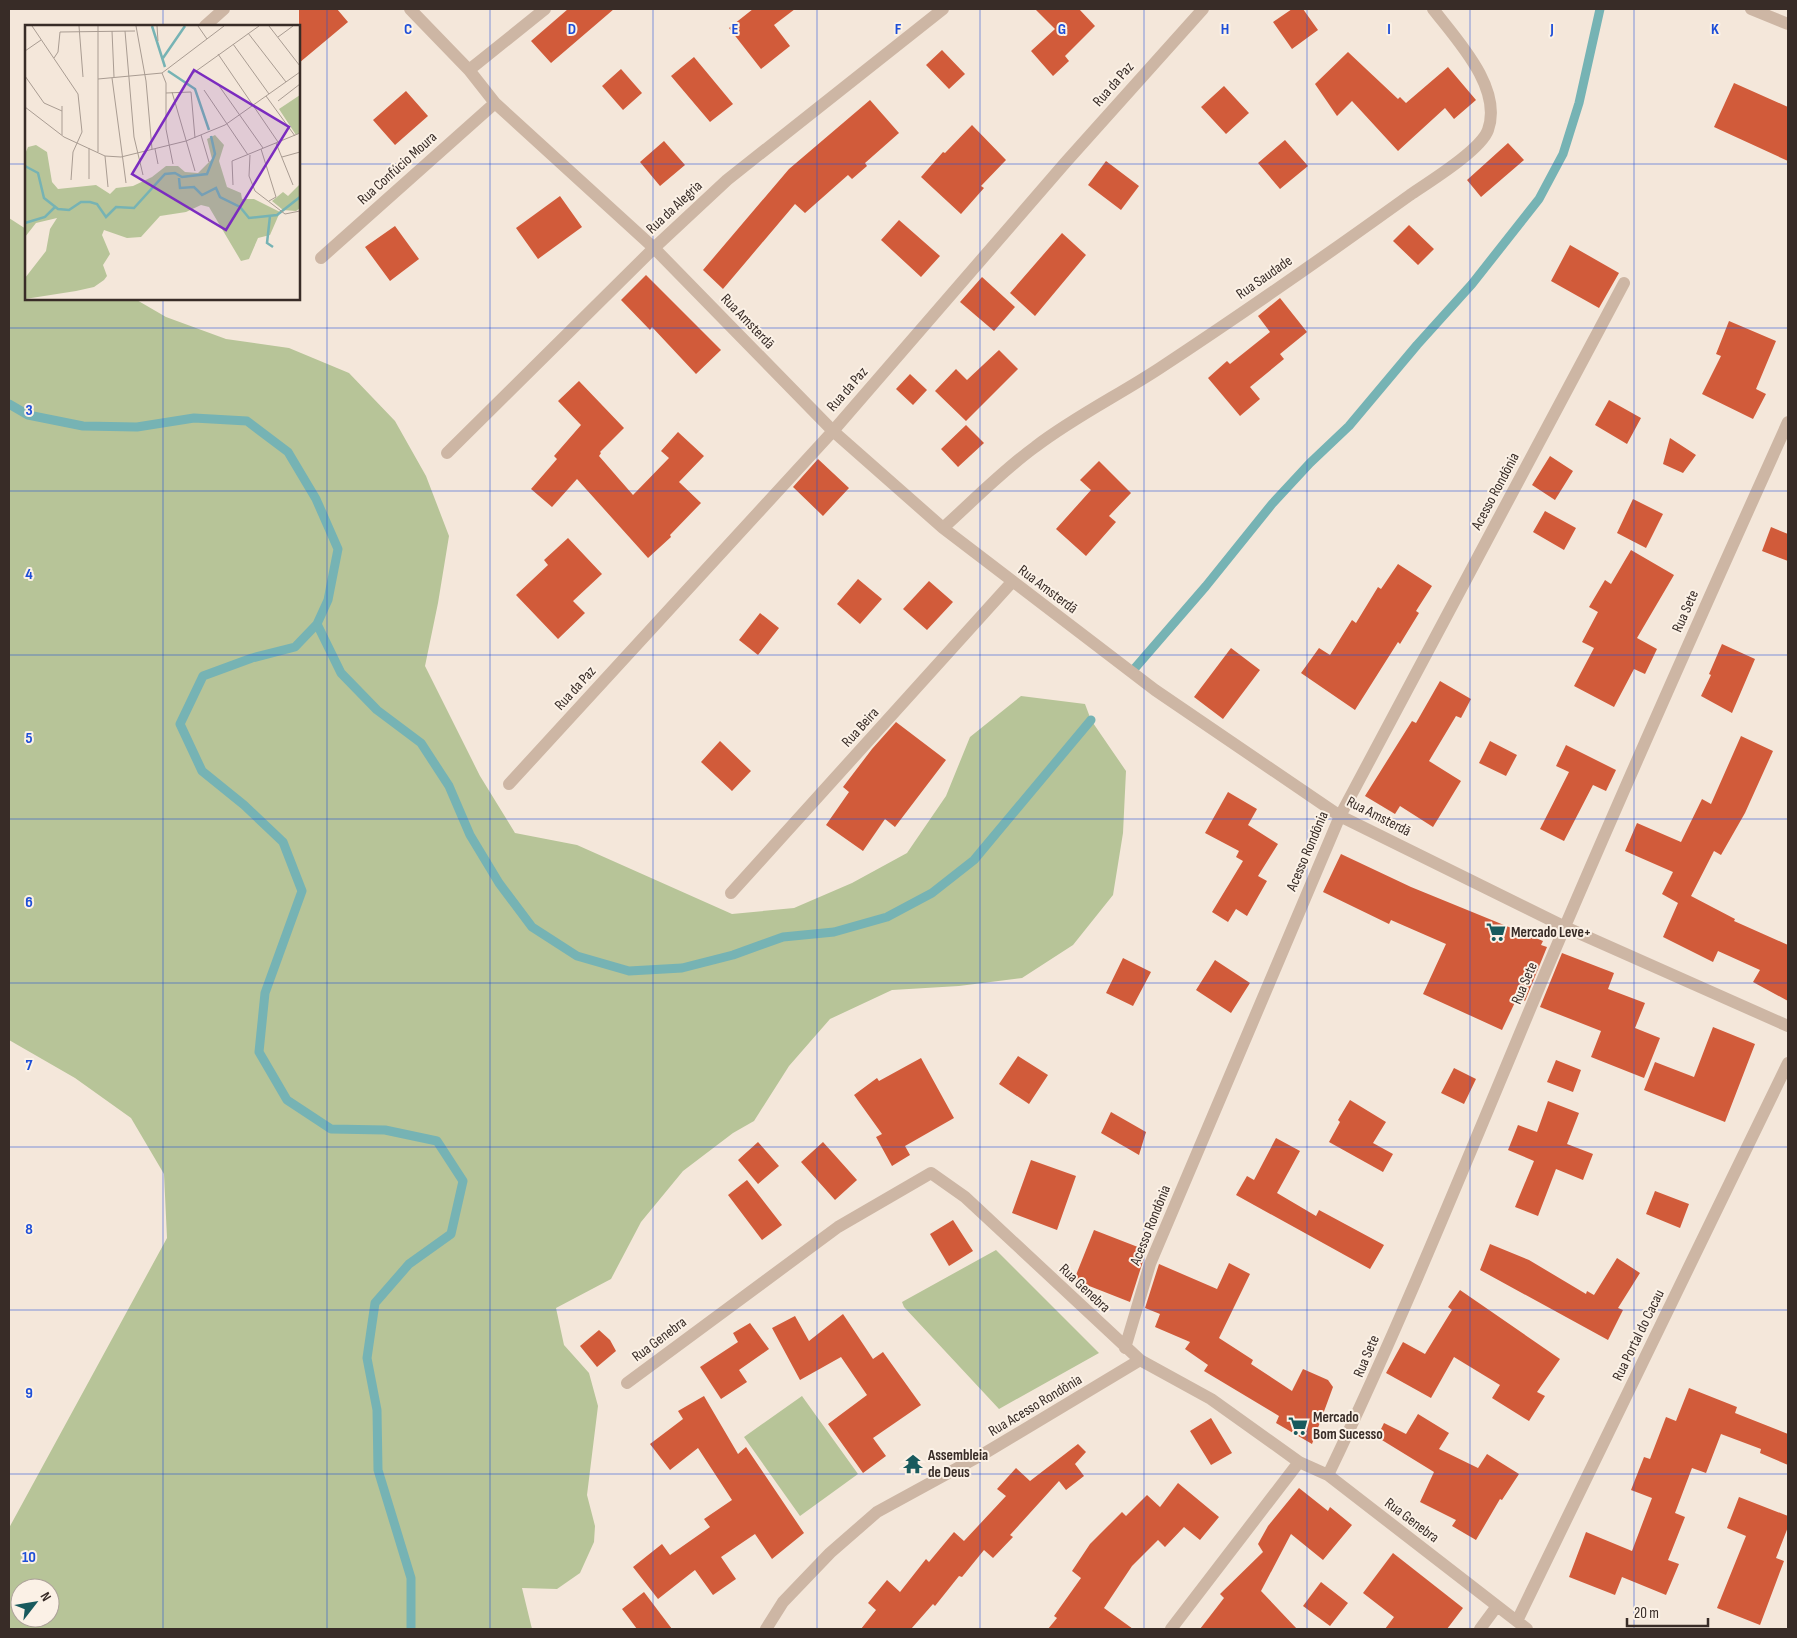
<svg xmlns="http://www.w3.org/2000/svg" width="1797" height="1638" viewBox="0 0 1797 1638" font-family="'Sofia Sans Condensed',sans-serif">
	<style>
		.green { fill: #b7c498; fill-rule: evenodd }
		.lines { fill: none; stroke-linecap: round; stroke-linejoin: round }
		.stream { stroke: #76b3b4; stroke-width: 9 }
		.building { fill: #d15b3a }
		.minor { stroke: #cdb6a4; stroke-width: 12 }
		.grid { fill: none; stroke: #1d4ed8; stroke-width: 1; stroke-opacity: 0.55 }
		.labels { text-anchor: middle; stroke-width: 4; stroke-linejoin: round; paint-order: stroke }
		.street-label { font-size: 15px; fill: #382c27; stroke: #fbf1e6 }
		.poi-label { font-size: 15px; font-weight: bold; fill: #382c27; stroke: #fbf1e6; text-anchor: start }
		.inset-river { fill: none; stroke: #76b3b4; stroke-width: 2.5 }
		.inset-road { fill: none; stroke: #a99c92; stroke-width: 1 }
		.view { fill: #7b2cbf; fill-opacity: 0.15; stroke: #7b2cbf; stroke-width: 2.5 }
		.inset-edge { fill: none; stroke: #382c27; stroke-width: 2.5 }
		.grid-label { font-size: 16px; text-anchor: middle; font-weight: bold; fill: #1d4ed8; stroke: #fbf1e6; stroke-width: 4; stroke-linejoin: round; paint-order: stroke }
	</style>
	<rect width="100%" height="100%" fill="#f4e7da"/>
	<path class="green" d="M9 218 26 229V299H135L166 317 226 339 289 348 349 373 395 421 426 476 449 536 438 603 425 666 480 776 515 833 577 845 732 914 794 908 852 883 907 853 946 796 970 737 1021 696 1085 704 1091 720 1126 771 1123 833 1113 895 1073 945 1022 978 959 986 892 990 830 1019 789 1066 754 1121 733 1133 683 1171 641 1222 611 1279 556 1308 564 1345 589 1373 598 1406 587 1495 595 1526 594 1542 580 1573 557 1589 522 1588 532 1629H9V1528L167 1238 164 1174 131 1118 75 1078 9 1040ZM20 1588H50V1618H20Z
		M996 1250 1099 1353 999 1409 904 1307 902 1302Z
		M802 1396 858 1474 800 1516 744 1437Z"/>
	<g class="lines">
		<path class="stream" d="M9 404 28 415 83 426 137 427 194 418 247 421 288 452 316 499 338 549 328 600 317 624 295 647 252 658 203 676 180 724 202 771 244 805 283 842 302 891 265 993 259 1052 287 1100 331 1129 385 1130 437 1141 463 1181 451 1234 409 1264 375 1303 367 1358 377 1410 378 1470 411 1578V1629
			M317 624 341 673 377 710 421 743 449 786 470 835 499 883 532 927 577 956 629 971 682 968 733 955 783 937 834 932 887 917 932 893 974 860 1091 720
			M1135 668 1206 586 1272 504 1310 463 1349 426 1417 345 1472 284 1539 199 1563 154 1579 103 1600 9"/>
	</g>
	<path class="building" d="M299 9H337L348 22 299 63Z
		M568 9H614L551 63 531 41Z
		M753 9H795L774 25 790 46 761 69 729 28Z
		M1035 9H1079L1095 26 1065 56 1069 61 1053 76 1031 51 1055 29Z
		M1292 9H1303L1318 30 1292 49 1273 22Z
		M942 50 965 74 949 89 926 65Z
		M1348 52 1398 99 1400 97 1406 103 1448 67 1476 100 1454 119 1445 108 1398 151 1352 101 1337 116 1315 84Z
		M694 57 733 104 710 122 671 76Z
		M621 69 642 93 623 110 602 86Z
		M1734 83 1788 107V161L1714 127Z
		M1224 86 1249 113 1226 134 1201 107Z
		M406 91 428 116 395 145 373 120Z
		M870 100 899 133 865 163 867 166 852 179 848 175 805 213 795 204 723 289 703 270 789 169Z
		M972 125 1006 160 981 186 984 188 961 214 921 177 943 152 945 153Z
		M1285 140 1308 166 1280 189 1258 163Z
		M664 141 685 165 660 186 640 162Z
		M1508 143 1524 160 1481 197 1467 180Z
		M1106 161 1139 186 1121 210 1088 185Z
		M560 196 582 227 538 259 516 228Z
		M899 220 940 256 921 277 881 240Z
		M1409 225 1434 249 1418 265 1393 241Z
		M395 226 419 259 390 281 365 247Z
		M1062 233 1086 255 1035 316 1010 293Z
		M1570 245 1619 273 1599 308 1551 281Z
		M646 275 721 350 696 374 652 327 650 330 621 300Z
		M982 277 1015 307 994 331 960 302Z
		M1280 298 1307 332 1280 354 1284 359 1250 387 1260 399 1240 416 1208 378 1227 361 1230 364 1270 332 1258 316Z
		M1729 321 1776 341 1756 389 1766 394 1753 419 1702 394 1721 356 1716 354Z
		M999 350 1018 369 966 421 935 391 956 369 967 380Z
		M910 374 927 390 913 405 896 389Z
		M579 381 624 428 600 452 601 453 599 456 633 495 669 458 661 451 678 432 704 456 679 482 701 503 670 535 671 537 648 558 577 479 552 507 531 489 557 459 554 456 581 425 558 401Z
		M1609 400 1641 418 1627 444 1595 425Z
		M966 425 984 443 958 467 941 449Z
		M1670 438 1696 455 1683 473 1663 464Z
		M1550 456 1573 471 1555 500 1532 485Z
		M818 459 849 488 823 516 793 487Z
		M1099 461 1131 493 1109 516 1116 522 1086 556 1056 529 1091 490 1080 480Z
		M1633 499 1663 514 1646 548 1617 533Z
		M1545 511 1576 528 1564 550 1533 532Z
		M1771 527 1788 534V561L1762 551Z
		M568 538 602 574 573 601 585 613 558 639 516 595 548 565 544 560Z
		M1631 550 1674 575 1637 638 1657 649 1645 674 1634 669 1614 707 1574 686 1594 648 1582 642 1598 612 1589 607 1605 580 1611 584Z
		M1398 564 1432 586 1416 611 1419 613 1400 644 1398 642 1355 710 1301 673 1319 648 1330 655 1352 620 1356 623 1378 587 1381 589Z
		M858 579 882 599 860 624 837 604Z
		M929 581 953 602 927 630 903 609Z
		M760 613 779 628 758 655 739 640Z
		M1722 644 1755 659 1732 713 1701 696 1711 675 1709 674Z
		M1231 648 1260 670 1223 719 1194 697Z
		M1440 681 1471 699 1461 718 1456 716 1429 761 1461 781 1433 827 1400 806 1395 814 1365 796 1412 721 1416 723Z
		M896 722 946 760 895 827 885 819 863 851 826 825 849 792 843 787 872 749Z
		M1741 736 1773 751 1745 813 1721 855 1714 851 1691 896 1735 919 1734 921 1788 945V1001L1753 982 1760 970 1718 951 1713 962 1663 937 1678 903 1662 894 1673 872 1625 851 1637 823 1681 842 1702 799 1711 804Z
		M720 741 751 771 732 791 701 762Z
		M1490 741 1517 755 1506 776 1479 763Z
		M1566 745 1616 770 1606 791 1593 785 1564 841 1540 829 1569 772 1556 766Z
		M1228 792 1257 809 1248 825 1278 844 1258 876 1267 881 1247 916 1236 909 1228 922 1212 912 1243 861 1236 857 1239 851 1205 833Z
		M1341 854 1411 887 1543 941 1541 945 1547 947 1525 1001 1517 998 1502 1030 1423 994 1446 944 1391 920 1389 924 1323 892Z
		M1562 953 1614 973 1608 989 1645 1003 1635 1028 1660 1038 1644 1078 1591 1057 1601 1031 1540 1007Z
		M1123 958 1151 972 1133 1006 1106 993Z
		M1215 960 1250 983 1231 1013 1196 990Z
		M1713 1027 1755 1044 1725 1122 1644 1090 1655 1062 1694 1077Z
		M1018 1056 1048 1075 1029 1104 999 1084Z
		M921 1058 954 1118 905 1146 910 1155 892 1166 876 1137 882 1134 854 1095 877 1078 879 1081Z
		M1556 1060 1581 1070 1573 1092 1547 1082Z
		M1454 1068 1476 1079 1464 1104 1441 1093Z
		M1350 1100 1386 1122 1373 1143 1393 1154 1383 1172 1329 1142 1340 1122 1338 1120Z
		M1548 1101 1579 1113 1567 1144 1593 1154 1583 1180 1556 1169 1538 1216 1515 1207 1534 1161 1508 1150 1518 1125 1537 1132Z
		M1111 1112 1146 1132 1139 1155 1101 1133Z
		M1276 1138 1300 1151 1277 1193 1316 1216 1319 1210 1384 1245 1370 1269 1236 1195 1247 1176 1254 1180Z
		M758 1142 779 1166 758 1184 738 1160Z
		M823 1142 857 1180 835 1200 801 1162Z
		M1031 1160 1076 1176 1057 1230 1012 1213Z
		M747 1180 782 1225 762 1240 728 1195Z
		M1655 1191 1689 1204 1680 1228 1646 1214Z
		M953 1220 973 1251 949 1266 930 1234Z
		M1094 1230 1143 1249 1140 1256 1144 1258 1130 1302 1074 1280Z
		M1490 1244 1529 1260 1586 1294 1587 1291 1594 1295 1617 1258 1640 1273 1618 1308 1623 1310 1608 1340 1480 1270Z
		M1229 1263 1250 1274 1219 1338 1253 1360 1251 1364 1292 1391 1303 1369 1328 1380 1333 1387 1312 1444 1276 1423 1279 1416 1204 1371 1208 1365 1185 1349 1190 1342 1155 1327 1160 1314 1145 1308 1159 1264 1217 1289Z
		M1460 1290 1560 1359 1537 1392 1545 1396 1529 1421 1492 1398 1500 1385 1454 1357 1431 1398 1386 1373 1403 1342 1425 1354 1452 1310 1448 1307Z
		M843 1314 873 1359 883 1352 921 1405 873 1438 886 1456 863 1473 828 1424 867 1395 841 1357 800 1380 772 1328 795 1316 809 1341Z
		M750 1323 769 1349 739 1370 747 1382 721 1399 700 1367 738 1342 733 1333Z
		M599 1330 610 1340 616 1351 597 1367 580 1346Z
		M1689 1388 1737 1407 1735 1413 1788 1434V1465L1760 1453 1761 1449 1721 1434 1706 1473 1692 1468 1675 1513 1685 1517 1668 1560 1679 1564 1666 1595 1622 1577 1615 1595 1569 1577 1586 1532 1632 1551 1652 1498 1631 1490 1644 1457 1650 1459 1666 1417 1676 1421Z
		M704 1396 738 1454 746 1447 804 1533 772 1559 755 1534 721 1557 736 1579 713 1595 695 1570 658 1599 633 1567 662 1544 670 1555 710 1527 704 1519 732 1500 698 1448 670 1470 650 1444 683 1419 678 1411Z
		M1418 1414 1449 1433 1439 1449 1478 1468 1487 1454 1519 1474 1502 1500 1500 1499 1476 1540 1452 1526 1456 1520 1420 1502 1434 1472 1377 1437 1384 1423 1406 1434Z
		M1211 1418 1232 1453 1211 1465 1190 1431Z
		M1078 1444 1086 1452 1075 1464 1084 1476 1066 1490 1059 1481 1010 1535 1013 1537 993 1558 984 1550 962 1577 959 1576 935 1606 933 1604 911 1629H861L876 1610 868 1603 887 1580 900 1592 926 1559 929 1562 954 1532 964 1541 1006 1496 997 1489 1016 1468 1030 1481Z
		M1178 1483 1219 1517 1200 1540 1184 1527 1165 1547 1158 1540 1132 1566 1104 1608 1133 1629H1048L1057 1618 1054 1616 1081 1578 1072 1571 1090 1544 1122 1512 1126 1516 1147 1495 1160 1507Z
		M1299 1488 1328 1511 1330 1507 1352 1525 1323 1560 1291 1534 1261 1591 1297 1629H1200L1224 1598 1220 1594 1263 1552 1258 1544 1268 1526Z
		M1739 1497 1788 1516V1527L1776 1558 1784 1561 1760 1625 1717 1608 1746 1536 1727 1528Z
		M1393 1553 1463 1608 1447 1629H1385L1394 1617 1363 1593Z
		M1321 1582 1348 1603 1330 1626 1303 1606Z
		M644 1592 672 1629H637L622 1609Z"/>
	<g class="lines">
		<path class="minor" d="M410 9 469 70 495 103 654 248 833 431 943 528 1155 690 1340 816 1565 927 1788 1026
			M1751 9 1788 24
			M205 26 224 9
			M469 70 545 9
			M321 258 495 103
			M447 453 654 248 727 180 943 9
			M943 528C973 501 1002 471 1035 447 1074 417 1119 395 1160 368 1245 312 1328 254 1410 195 1429 182 1481 150 1488 130 1503 88 1457 40 1433 9
			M509 784 833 431 1065 163 1203 9
			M731 893 1012 582
			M1125 1348 1150 1264 1340 816 1624 283
			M627 1383 838 1227 931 1173 965 1197 1140 1360 1211 1399 1299 1462 1328 1475 1527 1629
			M1328 1475C1407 1310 1475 1140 1546 971 1624 787 1706 604 1788 422
			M1517 1621 1788 1063
			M766 1629 783 1602 830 1553 877 1512 985 1453 1140 1360
			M1171 1629 1299 1462
			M1480 1629 1497 1606"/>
	</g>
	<path class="grid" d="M163 9V26M327 9V1629M490 9V1629M653 9V1629M817 9V1629M980 9V1629M1144 9V1629M1307 9V1629M1470 9V1629M1634 9V1629M9 164H26M299 164H1788M163 299V1629M9 328H1788M9 491H1788M9 655H1788M9 819H1788M9 983H1788M9 1147H1788M9 1310H1788M9 1474H1788"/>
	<defs>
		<symbol id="supermarket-bare" viewBox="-9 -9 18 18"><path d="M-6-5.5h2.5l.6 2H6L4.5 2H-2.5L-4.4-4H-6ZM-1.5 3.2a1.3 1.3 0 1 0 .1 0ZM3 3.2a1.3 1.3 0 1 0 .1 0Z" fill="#185a5d" stroke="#fbf1e6" stroke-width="2.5" paint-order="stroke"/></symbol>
		<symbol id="temple-bare" viewBox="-9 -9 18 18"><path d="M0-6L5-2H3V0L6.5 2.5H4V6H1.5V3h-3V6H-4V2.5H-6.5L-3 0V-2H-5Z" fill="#185a5d" stroke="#fbf1e6" stroke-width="2.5" paint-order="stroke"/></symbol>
	</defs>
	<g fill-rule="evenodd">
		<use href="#supermarket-bare" x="1482" y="918" width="28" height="28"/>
		<use href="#supermarket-bare" x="1284" y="1412" width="28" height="28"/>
		<use href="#temple-bare" x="899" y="1450" width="28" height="28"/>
	</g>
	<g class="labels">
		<g class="street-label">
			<text transform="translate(1113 84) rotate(-49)" y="5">Rua da Paz</text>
			<text transform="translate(397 168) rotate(-42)" y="5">Rua Confúcio Moura</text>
			<text transform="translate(674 207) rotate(-43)" y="5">Rua da Alegria</text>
			<text transform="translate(1264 277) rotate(-35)" y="5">Rua Saudade</text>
			<text transform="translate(748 321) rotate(46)" y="5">Rua Amsterdã</text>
			<text transform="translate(847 389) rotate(-49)" y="5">Rua da Paz</text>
			<text transform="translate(1495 491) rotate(-62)" y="5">Acesso Rondônia</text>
			<text transform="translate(1048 589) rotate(37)" y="5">Rua Amsterdã</text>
			<text transform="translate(1685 611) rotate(-66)" y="5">Rua Sete</text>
			<text transform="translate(575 688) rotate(-48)" y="5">Rua da Paz</text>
			<text transform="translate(860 727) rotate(-48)" y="5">Rua Beira</text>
			<text transform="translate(1379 816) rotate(27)" y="5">Rua Amsterdã</text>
			<text transform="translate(1307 851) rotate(-67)" y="5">Acesso Rondônia</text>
			<text transform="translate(1524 983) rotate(-67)" y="5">Rua Sete</text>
			<text transform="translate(1150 1225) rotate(-68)" y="5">Acesso Rondônia</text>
			<text transform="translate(1085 1288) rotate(43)" y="5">Rua Genebra</text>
			<text transform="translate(1638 1335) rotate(-64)" y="5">Rua Portal do Cacau</text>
			<text transform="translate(659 1339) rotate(-37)" y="5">Rua Genebra</text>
			<text transform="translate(1366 1356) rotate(-67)" y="5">Rua Sete</text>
			<text transform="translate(1035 1405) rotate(-31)" y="5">Rua Acesso Rondônia</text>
			<text transform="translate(1412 1520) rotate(37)" y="5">Rua Genebra</text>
		</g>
		<g class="poi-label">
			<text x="1511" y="937">Mercado Leve+</text>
			<text x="1313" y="1422">Mercado<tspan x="1313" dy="17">Bom Sucesso</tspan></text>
			<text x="928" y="1460">Assembleia<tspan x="928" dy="17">de Deus</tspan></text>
		</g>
	</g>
	<g transform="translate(25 25)">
		<rect width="275" height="275" fill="#f4e7da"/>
		<path d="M275 70V108L271 110 254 84ZM190 110 199 120 194 136 202 162 216 168 217 174H229L255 187 245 210 233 213 224 234 216 236 184 182 176 180 161 187 135 191 116 212 102 213 79 205 77 210 85 229 78 240 82 251 79 255 69 262 51 266 0 274V253L21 226 25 204 32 193 11 198 0 212V129L3 122 11 120 22 127 27 157 33 164 71 160 85 169 91 163 108 161 127 152 141 141H153L160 147 173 148 187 134 182 114ZM275 159V183L271 186 258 185 247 176 258 167 263 171Z" fill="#b7c498"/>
		<path class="inset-river" d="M127 1 140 42M138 33 160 1M143 46 170 64 184 105M0 141 13 148 19 173 33 184 44 185 56 177H65L72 179 81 192 91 182 109 183 140 149 150 148 157 152 182 149 190 129 186 111M154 153 155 163 169 162 177 170 191 163 195 172 215 182 224 193 252 190 275 172M245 191 242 218 248 222M0 198 20 192 31 181"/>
		<path class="inset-road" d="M7 1 53 69 57 107 48 127 46 155M54 1 58 52M73 1V127M111 1 121 56 127 124M132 1 133 16M173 1 182 14M244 1 275 41M87 6 89 52M100 6 109 112 118 150M223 8 261 57M253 12 268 1M208 19 244 69M0 26 16 15M193 29 253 117M29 33 33 27 35 7 110 6M137 48 141 58V104L148 139M167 49 234 1M0 51 19 78 37 86M87 53 101 158M73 54 137 48 199 1M192 58 238 123M179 65 223 130M147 67 170 146M141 68 166 67 170 113M241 71 270 111M253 76 275 59M37 81V110M0 82 39 112 80 131 96 132 161 116 200 100 275 47M176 110 184 137M251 118 268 160M130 124 133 139M236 124 251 172 244 176M225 130 224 151 230 166 260 189 275 186M80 131 83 162M257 132 275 127M64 154V123M208 160 207 136 275 108"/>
		<path class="view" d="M169 45 264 102 201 205 107 149Z"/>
		<rect width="275" height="275" class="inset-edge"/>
	</g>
	<g class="grid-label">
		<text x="408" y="34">C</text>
		<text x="572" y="34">D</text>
		<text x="735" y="34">E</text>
		<text x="898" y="34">F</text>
		<text x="1062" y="34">G</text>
		<text x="1225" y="34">H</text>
		<text x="1389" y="34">I</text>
		<text x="1552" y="34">J</text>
		<text x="1715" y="34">K</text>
		<text x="29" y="415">3</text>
		<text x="29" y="579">4</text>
		<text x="29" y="743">5</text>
		<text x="29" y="907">6</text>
		<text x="29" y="1070">7</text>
		<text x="29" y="1234">8</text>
		<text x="29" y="1398">9</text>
		<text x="29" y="1562">10</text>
	</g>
	<rect width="1797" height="1638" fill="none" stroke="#382c27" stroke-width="20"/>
	<g transform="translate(35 1603) rotate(59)"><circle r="24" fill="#fbf1e6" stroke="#ada29a"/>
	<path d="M0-4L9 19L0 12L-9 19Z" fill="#185a5d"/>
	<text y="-8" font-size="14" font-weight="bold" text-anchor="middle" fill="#382c27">N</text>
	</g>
	<path d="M1627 1618v8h81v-8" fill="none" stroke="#382c27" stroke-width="2.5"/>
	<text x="1634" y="1618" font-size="15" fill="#382c27" stroke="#fbf1e6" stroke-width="4" paint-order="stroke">20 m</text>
</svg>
